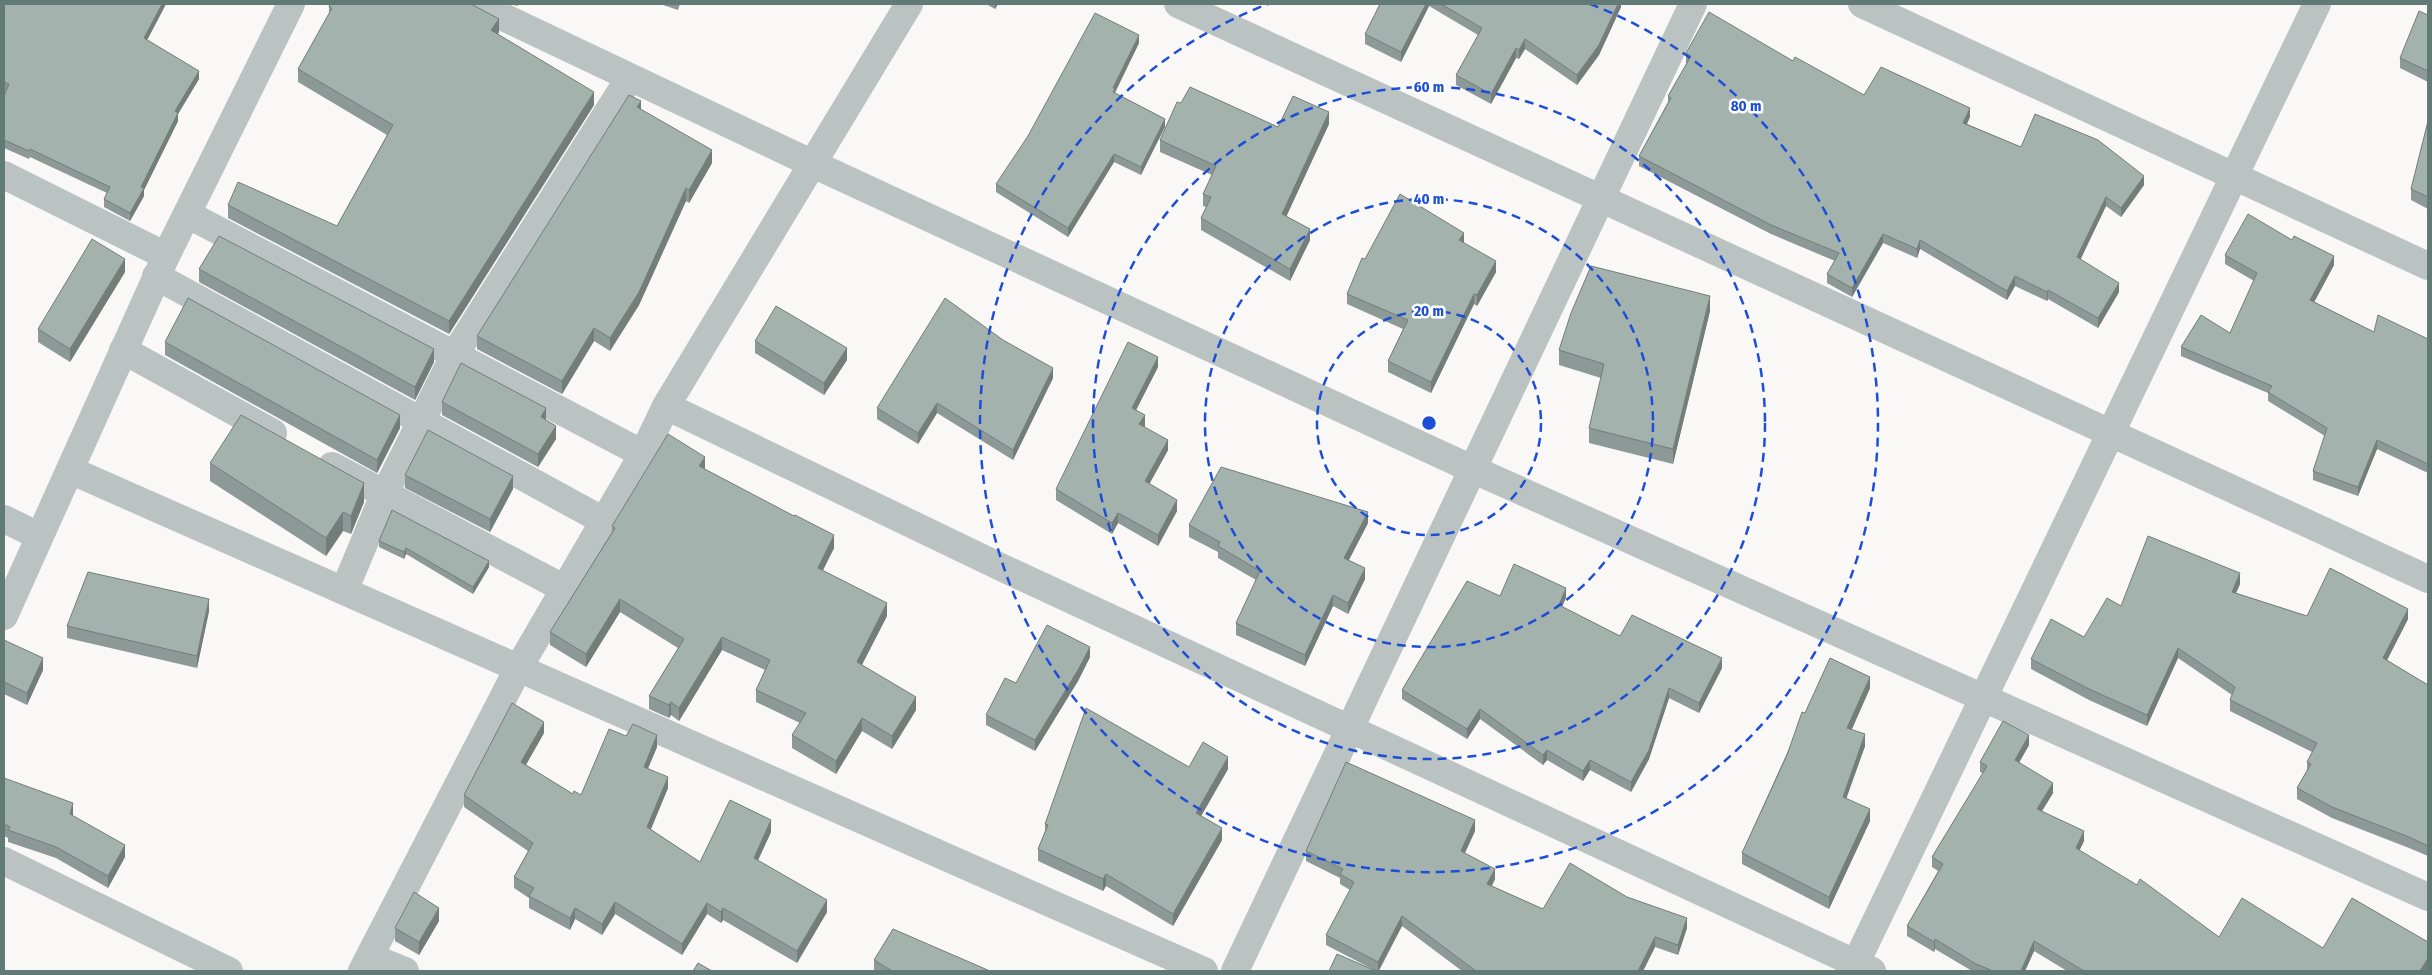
<svg xmlns="http://www.w3.org/2000/svg" width="2432" height="975" viewBox="0 0 2432 975" font-family="'Fira Sans Condensed',sans-serif">
	<style>
		.lines { fill: none; stroke-linecap: round; stroke-linejoin: round }
		.minor { stroke: #bac3c1; stroke-width: 28 }
		.wall { fill: #8d9996 }
		.shaded-wall { fill: #737d7a }
		.building { fill: #a4b2ae; stroke: #737d7a }
		.ring { fill: none; stroke: #1d4ed8; stroke-width: 2.5; stroke-dasharray: 9 6 }
		.centre { fill: #1d4ed8; stroke: #fff; stroke-width: 2.5 }
		.ring-label { font-size: 15px; text-anchor: middle; font-weight: bold; fill: #1d4ed8; stroke: #fff; stroke-width: 5; stroke-linejoin: round; paint-order: stroke }
	</style>
	<rect width="100%" height="100%" fill="#f9f8f7"/>
	<g class="lines">
		<path class="minor" d="M476 4 813 164 1472 469 2428 897
			M1178 4 2428 579
			M1862 4 2428 266
			M4 175 166 256
			M187 214 643 454
			M156 276 604 521
			M123 350 273 433
			M666 406 1007 570 1872 971
			M332 466 565 589
			M70 470 1204 971
			M4 519 39 536
			M344 591 384 495 455 354 630 77
			M4 616 166 256 291 4
			M4 861 229 971
			M370 957 405 971
			M362 971 518 669 643 454 666 406 909 4
			M1235 971 1693 4
			M1852 971 2317 4"/>
	</g>
	<path class="wall" d="M4 4H166L147 40 199 79 178 114V121L144 190V196L130 221 104 207V199L107 193 30 157 29 159 4 148V96L6 91 4 90Z
		M511 4H519L517 6Z
		M660 4H680L678 10Z
		M986 4H998L995 9Z
		M1380 4H1621V7L1599 55 1577 85 1525 49 1519 59 1516 58 1491 104 1456 85V75L1478 35 1429 6 1401 62 1365 44V34Z
		M329 7 499 32 498 34 594 105 449 334 228 218V205L337 226 387 135 298 82V69L329 14Z
		M2428 15V82L2400 68V58Z
		M1139 43 1115 93 1165 119 1141 175 1114 162 1068 237 996 192V184Z
		M1686 53 1793 61 1864 95 1970 117 1967 124 2021 147 2144 185 2121 217 2106 206 2080 259 2119 292 2098 328 2048 299 2047 301 2015 286 2007 300 1920 249 1917 258 1883 243 1852 297 1827 283V274L1835 261 1771 234 1639 166V156L1668 102V96L1687 63H1686Z
		M1181 103 1278 127 1329 124 1286 216 1310 240 1290 281 1201 230V218L1206 207 1203 206V194L1212 175 1160 152V140Z
		M641 109 712 163 689 203 686 201 639 305 610 351 594 341 562 394 477 349V336Z
		M2428 121V209L2411 200V189Z
		M1464 243 1496 272 1477 306 1474 304 1431 393 1388 372V361L1403 329 1347 304V294L1365 259Z
		M2225 255 2334 265 2314 302 2374 332 2428 339V473L2377 449 2358 496 2313 480V471L2325 436 2268 401V393L2181 356V347L2230 333 2254 281 2225 264Z
		M199 269 434 362 415 400 199 282Z
		M125 272 70 362 38 342V329Z
		M1710 311 1673 464 1589 443V428L1601 378 1559 365V350Z
		M755 341 847 360 824 395 755 353Z
		M165 342 400 428 377 473 165 355Z
		M1158 367 1136 410 1145 426 1144 427 1168 450 1149 484 1177 511 1158 546 1118 523 1112 534 1056 500V489Z
		M1053 378 1013 460 937 413 918 444 877 419V408Z
		M442 402 556 439 538 467 442 415Z
		M210 463 364 502 351 534 343 531 326 556 210 481Z
		M705 469 834 548 823 570 887 616 862 665 916 710 892 749 862 731 836 774 792 748V735L800 723 756 702V690L765 670 722 650 679 721 671 715 669 718 649 709V696L678 648 620 612 586 667 550 645V632L612 532V526Z
		M405 475 513 489 490 532 405 488Z
		M1368 523 1349 560 1365 579 1348 614 1333 606 1305 666 1236 635V623L1256 580 1218 558V552L1189 537V525Z
		M379 541 489 567 473 594 406 554 404 559 379 547Z
		M2240 584 2236 593 2307 616 2408 619 2387 660 2428 685V856L2409 848 2332 818 2297 799V788L2307 770V762L2312 752 2230 711V700L2232 695 2178 658 2147 726 2089 700 2031 669V659L2084 637 2121 606Z
		M1500 596 1566 597 1562 607 1620 636 1722 668 1699 713 1669 698 1649 759 1631 792 1590 770 1583 781 1547 760 1543 765 1480 719 1467 739 1402 699V690Z
		M209 611 197 668 67 638V626Z
		M4 640 43 670 27 705 4 694Z
		M1090 657 1078 681 1035 751 986 725V715L1016 683Z
		M1870 688 1852 729 1865 746 1846 798 1870 821 1829 909 1742 864V853L1805 713Z
		M544 733 526 765 573 794 581 795 626 736 657 747 648 768 668 788 650 829 700 862 771 832 758 860 827 912 797 963 723 920 721 923 707 914 682 955 615 914 602 935 575 919 570 930 529 908V898L514 888V877L528 851 464 807V795Z
		M2029 745 2019 762 2053 793 2042 811 2084 841 2079 850 2219 937 2323 948 2428 968 2426 971H2067L2034 951 2025 971H1972L1935 949 1934 952 1907 936V926L1938 871 1932 867V857L1983 773 1980 772V762Z
		M1189 767 1228 769 1201 816 1222 840 1173 926 1106 886 1103 891 1038 861V849L1045 831V824Z
		M4 778 73 814V816L125 857 108 888 56 858 8 842V838L4 836Z
		M1475 831 1465 853 1495 879 1492 886 1543 909 1627 897 1687 928 1678 955 1655 947 1643 971H1462L1402 926 1379 971H1376L1326 945V935L1350 890 1340 884V878L1306 861V851Z
		M439 921 419 955 395 941V928Z
		M874 960 990 971H874Z"/>
	<path class="shaded-wall" d="M162 4H166L144 46V38Z
		M995 4H998L995 9Z
		M1426 4H1429V6L1401 62V52Z
		M1618 4H1621V7L1599 55 1577 85V75Z
		M499 19V32L491 44V30Z
		M1139 35V43L1115 92V97L1113 100V88Z
		M1525 39V49L1519 59V50Z
		M1516 48V58L1491 104V94Z
		M199 71V79L178 114V121L144 190V196L130 221V213L175 111Z
		M594 92V105L449 334V321Z
		M641 101V114L637 107Z
		M1970 108V117L1963 132V123Z
		M1329 112V124L1282 226V214Z
		M1165 119V127L1141 175V167Z
		M712 150V163L689 203V190Z
		M1114 154V162L1068 237V228Z
		M2144 176V185L2121 217V208Z
		M686 188V201L639 305 610 351V338Z
		M2106 197V206L2077 267V257Z
		M1310 229V240L1290 281V269Z
		M1464 233V243L1459 240Z
		M1883 234V243L1852 297V288Z
		M1920 240V249L1917 258V249Z
		M2334 256V265L2310 310V300Z
		M125 259V272L70 362V349Z
		M1496 261V272L1477 306V295Z
		M2015 276V286L2007 300V291Z
		M2119 283V292L2098 328V318Z
		M2048 290V299L2047 301V292Z
		M1474 294V304L1431 393V382Z
		M1710 296V311L1673 464V449Z
		M594 328V341L562 394V381Z
		M847 348V360L824 395V383Z
		M434 349V362L415 400V387Z
		M1158 357V367L1132 418V408Z
		M1053 368V378L1013 460V450Z
		M937 403V413L918 444V433Z
		M546 408V421L541 417Z
		M400 415V428L377 473V460Z
		M1145 415V426L1139 435V424Z
		M556 426V439L538 467V454Z
		M1168 440V450L1145 492V481Z
		M2377 440V449L2358 496V487Z
		M705 457V469L699 466Z
		M513 476V489L490 532V519Z
		M364 483V502L351 534V516Z
		M1177 500V511L1158 546V535Z
		M343 512V531L326 556V538Z
		M1368 512V523L1344 569V558Z
		M1118 513V523L1112 534V523Z
		M834 535V548L818 580V568Z
		M406 548V554L404 559V552Z
		M489 561V567L473 594V587Z
		M1365 568V579L1348 614V603Z
		M2240 573V584L2232 602V592Z
		M1566 588V597L1559 615V605Z
		M1333 595V606L1305 666V655Z
		M209 599V611L197 668V656Z
		M620 599V612L586 667V654Z
		M887 603V616L857 674V662Z
		M2408 609V619L2383 668V658Z
		M722 637V650L679 721V708Z
		M1090 647V657L1078 681 1035 751V740Z
		M2178 648V658L2147 726V715Z
		M43 658V670L27 705V693Z
		M1722 658V668L1699 713V703Z
		M1870 677V688L1847 740V728Z
		M1669 688V698L1649 759 1631 792V782Z
		M916 697V710L892 749V736Z
		M671 702V715L669 718V705Z
		M1480 709V719L1467 739V729Z
		M862 718V731L836 774V761Z
		M544 722V733L521 773V762Z
		M1865 734V746L1843 808V797Z
		M657 735V747L644 778V767Z
		M2029 735V745L2015 770V760Z
		M1547 750V760L1543 765V755Z
		M1228 757V769L1196 825V813Z
		M1590 760V770L1583 781V771Z
		M668 777V788L647 839V827Z
		M2053 783V793L2037 819V809Z
		M73 803V814L70 825V814Z
		M1870 809V821L1829 909V897Z
		M771 820V832L754 869V858Z
		M1475 820V831L1461 861V851Z
		M1222 828V840L1173 926V914Z
		M2084 831V841L2076 858V848Z
		M125 845V857L108 888V876Z
		M1495 869V879L1487 894V884Z
		M1106 874V886L1103 891V879Z
		M827 900V912L797 963V951Z
		M615 902V914L602 935V924Z
		M707 903V914L682 955V944Z
		M439 908V921L419 955V942Z
		M575 908V919L570 930V918Z
		M723 908V920L721 923V912Z
		M1402 916V926L1378 971V962Z
		M1687 918V928L1678 955V945Z
		M1655 937V947L1643 971H1638Z
		M1935 939V949L1934 952V942Z
		M2034 941V951L2025 971H2021Z
		M2428 958V968L2426 971H2420Z"/>
	<path class="building" d="M4 4H162L144 38 199 71 175 111 178 113 141 187 144 188 130 213 104 199 110 187 30 149 29 151 4 140V96L9 84 4 82Z
		M330 4H471L499 19 491 30 594 92 449 321 228 205 238 182 337 226 393 125 298 69 332 8 329 7Z
		M1380 4H1426L1401 52 1365 34Z
		M1441 4H1618L1599 45 1577 75 1525 39 1519 50 1516 48 1491 94 1456 75 1482 28Z
		M2419 11 2428 15V71L2400 58Z
		M1709 12 1793 61 1795 57 1864 95 1881 67 1970 108 1963 123 2021 147 2035 114 2098 140 2144 176 2121 208 2106 197 2077 257 2119 283 2098 318 2048 290 2047 292 2015 276 2007 291 1920 240 1917 249 1883 234 1852 288 1827 274 1839 253 1771 225 1639 156 1671 98 1668 96 1691 56 1686 53Z
		M1095 13 1139 35 1113 88 1115 89 1113 92 1165 119 1141 167 1114 154 1068 228 996 184 1028 136Z
		M1190 87 1278 127 1293 96 1329 112 1282 214 1310 229 1290 269 1201 218 1211 197 1203 194 1216 166 1160 140 1177 102 1181 103Z
		M629 95 641 101 637 107 712 150 689 190 686 188 639 292 610 338 594 328 562 381 477 336Z
		M2428 121V197L2411 189Z
		M1400 194 1464 233 1459 240 1496 261 1477 295 1474 294 1431 382 1388 361 1408 320 1347 294 1362 258 1365 259Z
		M2248 214 2292 240 2294 236 2334 256 2310 300 2374 332 2378 315 2428 339V464L2377 440 2358 487 2313 471 2327 428 2268 392 2272 386 2181 347 2201 315 2230 333 2257 273 2225 255Z
		M219 236 434 349 415 387 199 269Z
		M92 239 125 259 70 349 38 329Z
		M1591 266 1710 296 1673 449 1589 428 1604 364 1559 350 1571 313Z
		M188 298 400 415 377 460 165 342Z
		M945 298 1003 340 1053 368 1013 450 937 403 918 433 877 408Z
		M776 306 847 348 824 383 755 341Z
		M1128 342 1158 357 1132 408 1145 415 1139 424 1168 440 1145 481 1177 500 1158 535 1118 513 1112 523 1056 489Z
		M461 363 546 408 541 417 556 426 538 454 442 402Z
		M241 415 364 483 351 516 343 512 326 538 210 463Z
		M428 430 513 476 490 519 405 475Z
		M668 434 705 457 699 466 794 516 795 515 834 535 818 568 887 603 857 662 916 697 892 736 862 718 836 761 792 735 806 713 756 690 770 660 722 637 679 708 671 702 669 705 649 696 684 639 620 599 586 654 550 632 615 528 612 526Z
		M1221 467 1368 512 1344 558 1365 568 1348 603 1333 595 1305 655 1236 623 1260 571 1218 546 1220 542 1189 525Z
		M392 510 489 561 473 587 406 548 404 552 379 541Z
		M2148 536 2240 573 2232 592 2307 616 2330 568 2408 609 2383 658 2428 685V846L2409 837 2332 807 2297 788 2311 764 2307 762 2317 743 2230 700 2235 687 2178 648 2147 715 2089 689 2031 659 2051 619 2084 637 2107 598 2121 606Z
		M1514 564 1566 588 1559 605 1620 636 1632 615 1722 658 1699 703 1669 688 1649 750 1631 782 1590 760 1583 771 1547 750 1543 755 1480 709 1467 729 1402 690 1467 581 1500 596Z
		M88 572 209 599 197 656 67 626Z
		M1047 625 1090 647 1078 670 1035 740 986 715 1005 678 1016 683Z
		M4 640 43 658 27 693 4 682Z
		M1830 658 1870 677 1847 728 1865 734 1843 797 1870 809 1829 897 1742 853 1787 755 1802 712 1805 713Z
		M512 703 544 722 521 762 573 794 574 791 581 795 609 729 626 736 633 724 657 735 644 767 668 777 647 827 700 862 730 800 771 820 754 858 827 900 797 951 723 908 721 912 707 903 682 944 615 902 602 924 575 908 570 918 529 896 534 888 514 877 533 843 464 795Z
		M1086 708 1189 767 1203 742 1228 757 1196 813 1222 828 1173 914 1106 874 1103 879 1038 849 1048 825 1045 824Z
		M2003 721 2029 735 2015 760 2053 783 2037 809 2084 831 2076 848 2137 885 2140 879 2219 937 2242 898 2323 948 2352 898 2428 942V958L2420 971H2084L2034 941 2021 971H1993L1976 964 1935 939 1934 942 1907 926 1943 864 1932 857 1987 766 1980 762Z
		M1346 762 1475 820 1461 851 1495 869 1487 884 1543 909 1570 863 1627 897 1687 918 1678 945 1655 937 1638 971H1476L1402 916 1378 962 1326 935 1354 882 1340 874 1343 869 1306 851Z
		M4 778 73 803 70 814 125 845 108 876 56 847 8 830 10 827 4 824Z
		M414 892 439 908 419 942 395 928Z
		M893 929 990 971H892L874 960Z
		M1337 954 1376 971H1329Z
		M698 963 712 971H693Z"/>
	<g class="ring">
		<circle cx="1429" cy="423" r="112"/>
		<circle cx="1429" cy="423" r="224"/>
		<circle cx="1429" cy="423" r="336"/>
		<path d="M1590 4A449 449 0 1 1 1268 4"/>
	</g>
	<circle cx="1429" cy="423" r="8" class="centre"/>
	<g class="ring-label">
		<text x="1429" y="92">60 m</text>
		<text x="1746" y="111">80 m</text>
		<text x="1429" y="204">40 m</text>
		<text x="1429" y="316">20 m</text>
	</g>
	<rect width="2432" height="975" fill="none" stroke="#627a75" stroke-width="10"/>
</svg>
